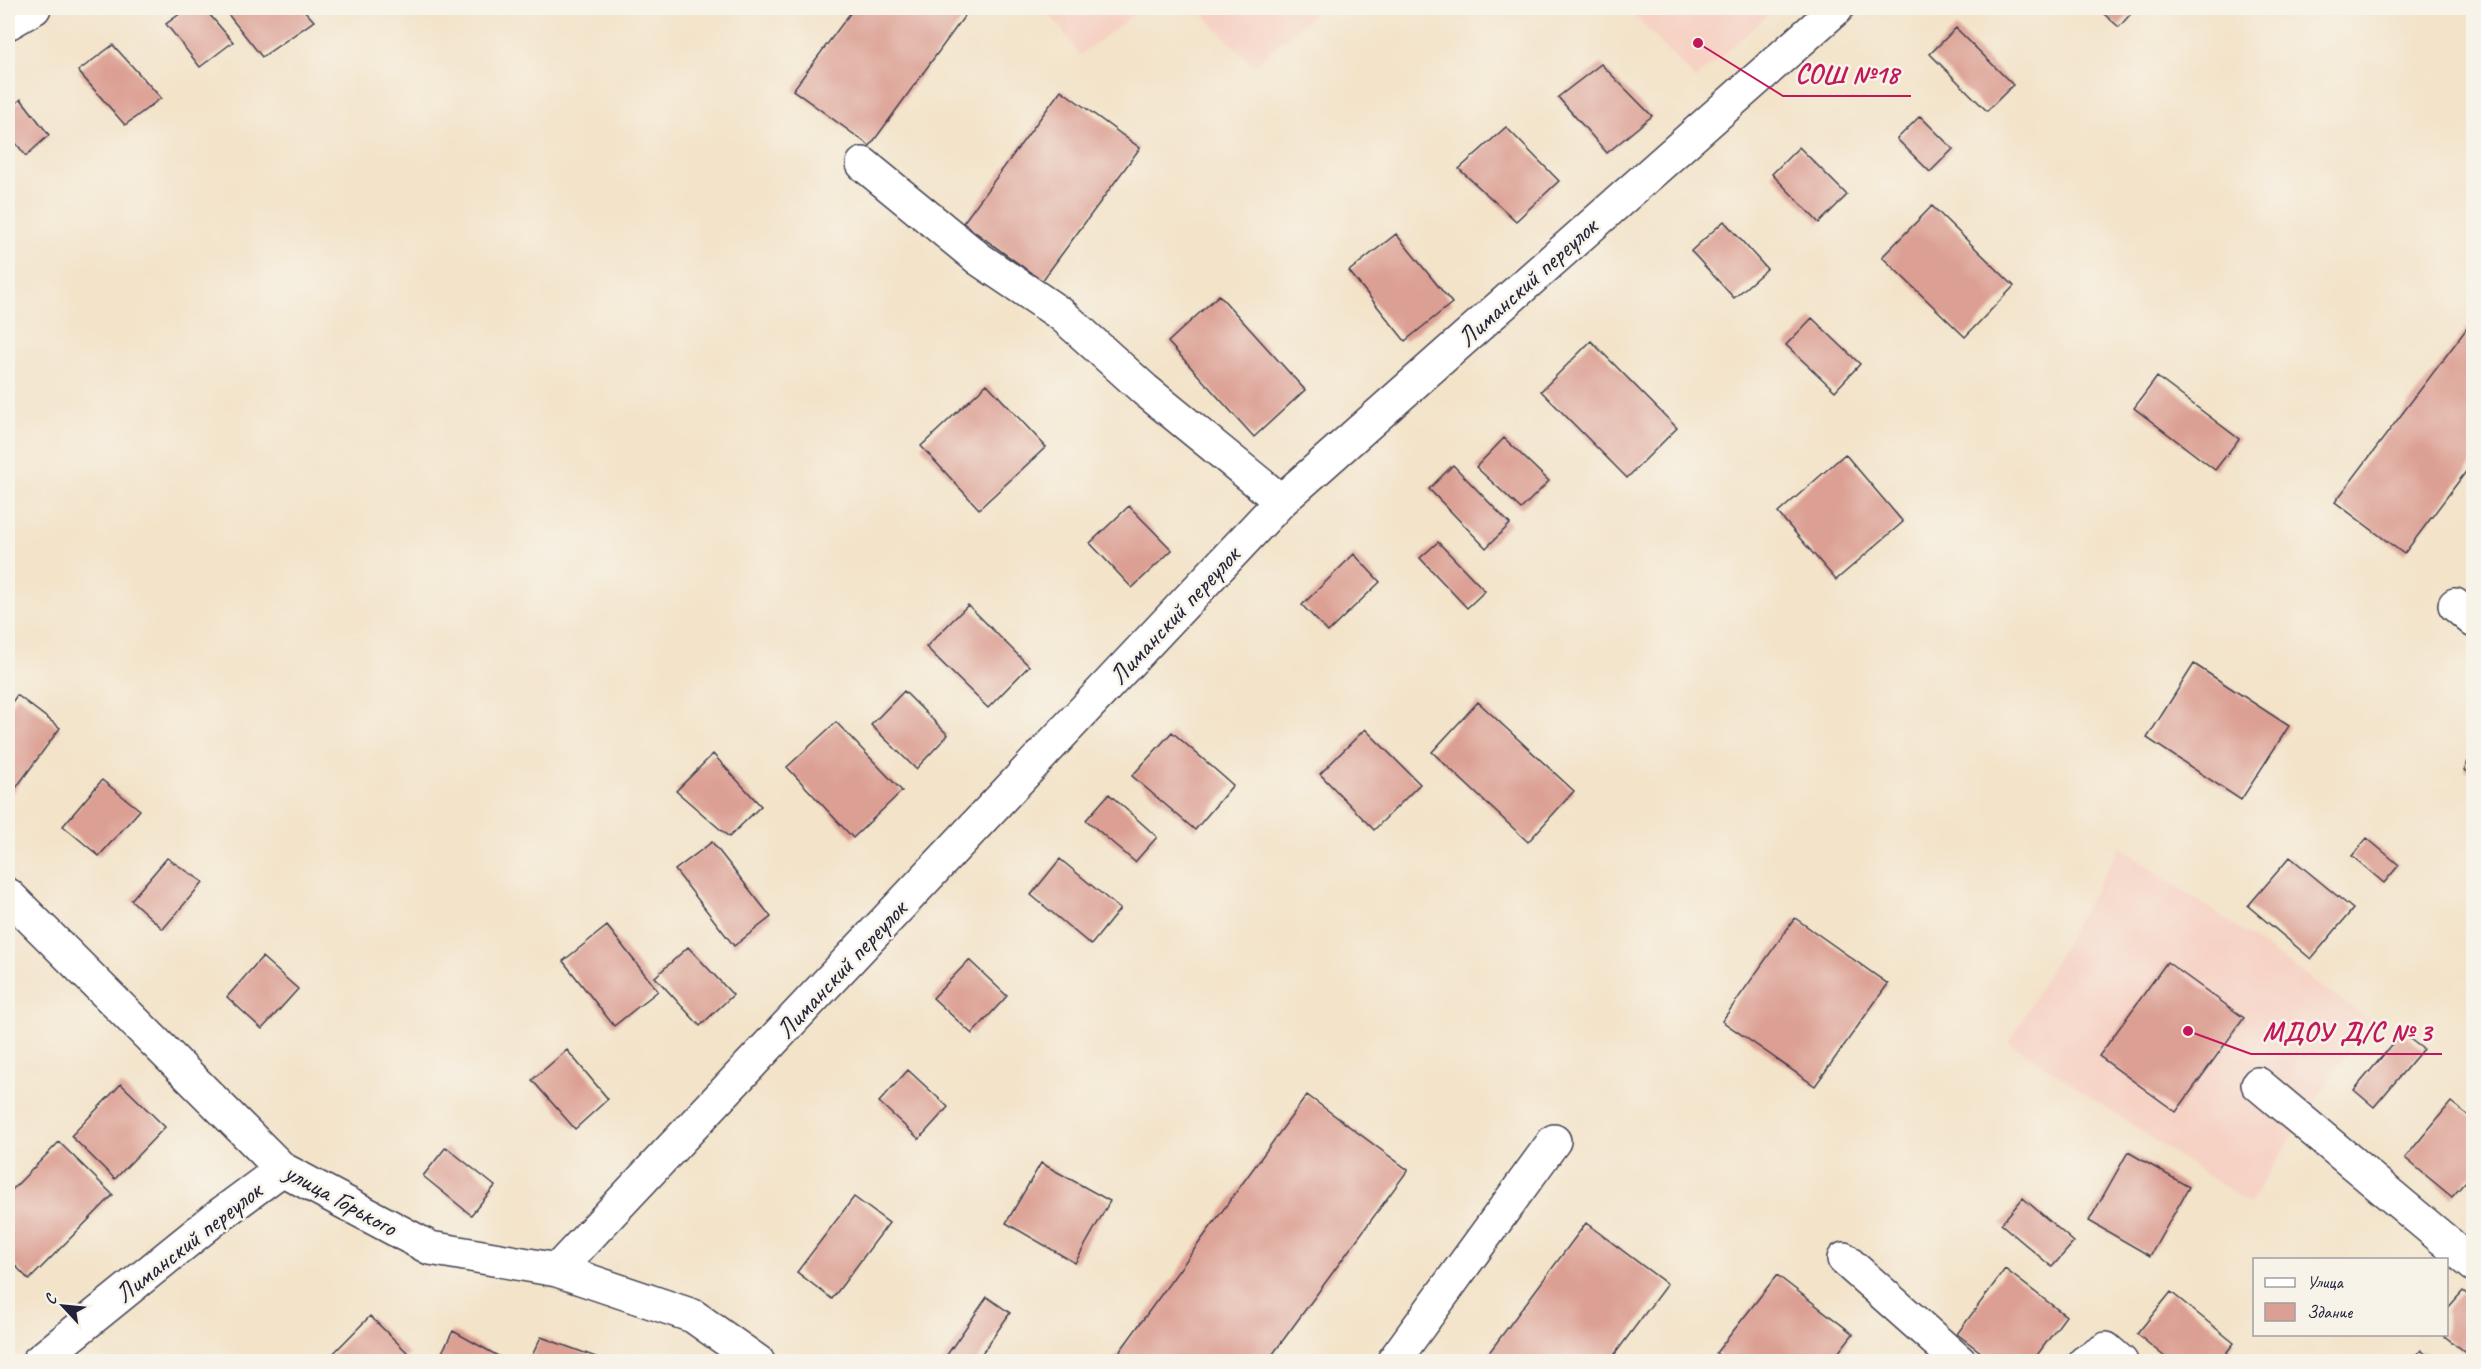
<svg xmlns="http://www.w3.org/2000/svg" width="2481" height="1369" viewBox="0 0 2481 1369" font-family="Caveat,sans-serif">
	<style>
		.built { fill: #f6d2c4 }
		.building { fill: #dc9f93 }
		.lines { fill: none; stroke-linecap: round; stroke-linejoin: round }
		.minor-casing { stroke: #413f50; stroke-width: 36 }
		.major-casing { stroke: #413f50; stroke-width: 36 }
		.minor { stroke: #fff; stroke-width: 33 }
		.major { stroke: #fff; stroke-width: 33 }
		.labels { text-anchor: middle; stroke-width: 5; stroke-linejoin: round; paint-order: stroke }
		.street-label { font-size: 26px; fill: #22223b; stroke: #f7f3e8 }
		.leader { fill: none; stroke: #c2185b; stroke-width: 2 }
		.callout-dot { fill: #c2185b; stroke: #f7f3e8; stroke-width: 2 }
		.callout-label { font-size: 27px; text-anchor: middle; font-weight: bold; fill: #c2185b; stroke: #f7f3e8; stroke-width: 5; stroke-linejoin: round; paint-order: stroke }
	</style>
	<rect width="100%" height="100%" fill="#f7f3e8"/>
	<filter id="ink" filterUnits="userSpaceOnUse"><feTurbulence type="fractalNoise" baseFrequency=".0167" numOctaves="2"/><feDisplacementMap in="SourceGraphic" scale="12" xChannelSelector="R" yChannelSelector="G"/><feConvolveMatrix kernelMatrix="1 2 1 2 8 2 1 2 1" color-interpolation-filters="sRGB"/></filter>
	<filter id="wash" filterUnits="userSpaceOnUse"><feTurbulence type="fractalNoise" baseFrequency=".008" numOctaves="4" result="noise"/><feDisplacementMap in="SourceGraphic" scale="24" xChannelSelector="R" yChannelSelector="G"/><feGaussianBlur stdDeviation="1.35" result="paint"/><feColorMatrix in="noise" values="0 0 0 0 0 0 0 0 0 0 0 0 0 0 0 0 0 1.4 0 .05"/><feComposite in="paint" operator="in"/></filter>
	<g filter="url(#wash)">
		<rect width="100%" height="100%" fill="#f3e3c9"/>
		<path class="built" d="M1046 8H1143L1080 55Z
			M1197 8H1321L1253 66Z
			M1627 8H1776L1695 79Z
			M2120 846 2368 1019 2249 1204 2009 1042Z"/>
		<g id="blocks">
			<path class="building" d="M188 8H204L233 42 200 67 166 24Z
				M223 8H302L314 21 262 57Z
				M854 8H957L966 14 870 146 793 90Z
				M2097 8H2136L2119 27Z
				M1956 28 2013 85 1987 111 1930 54Z
				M113 45 161 98 125 125 78 71Z
				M1601 64 1652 116 1607 153 1558 97Z
				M1061 90 1140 148 1042 281 963 223Z
				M21 99 49 135 26 156 8 133V111Z
				M1920 116 1953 149 1930 172 1897 139Z
				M1506 127 1559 181 1516 221 1459 169Z
				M1799 147 1847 195 1819 223 1772 174Z
				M1932 206 2014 286 1965 337 1882 257Z
				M1724 221 1767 269 1734 298 1691 251Z
				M1396 234 1452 303 1405 341 1349 271Z
				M1219 295 1305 390 1254 437 1168 342Z
				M1812 318 1860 364 1835 391 1786 345Z
				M2474 319V461L2404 554 2335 502Z
				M1591 341 1677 428 1627 478 1541 391Z
				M2157 377 2239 439 2215 470 2134 408Z
				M987 384 1046 447 979 509 921 446Z
				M1504 438 1549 481 1521 509 1476 467Z
				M1845 454 1903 522 1836 580 1778 513Z
				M1453 465 1510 524 1486 548 1429 489Z
				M1129 506 1172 550 1132 588 1090 543Z
				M1438 542 1485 591 1467 608 1420 558Z
				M1354 554 1380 582 1328 632 1302 605Z
				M968 605 1029 666 988 708 926 647Z
				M2194 664 2289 726 2241 800 2147 738Z
				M904 691 948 735 916 769 871 725Z
				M17 695 60 728 13 792 8 788V708Z
				M1478 702 1574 791 1528 842 1432 752Z
				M836 722 902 791 853 838 787 767Z
				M1365 729 1420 784 1374 830 1320 774Z
				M1172 732 1233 785 1195 830 1132 776Z
				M2474 749V774L2464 770Z
				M713 754 761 806 729 837 676 791Z
				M102 780 140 810 99 856 63 826Z
				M1109 794 1157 837 1135 862 1086 820Z
				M2367 838 2399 865 2384 883 2352 856Z
				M712 842 771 917 734 946 675 870Z
				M2290 857 2353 909 2311 959 2248 906Z
				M167 858 203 882 163 929 131 900Z
				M1060 859 1120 909 1091 945 1031 895Z
				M1795 918 1888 984 1815 1086 1722 1021Z
				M607 926 658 991 614 1026 563 961Z
				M688 947 733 995 700 1026 655 977Z
				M262 957 298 989 262 1029 227 997Z
				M969 960 1007 996 972 1034 933 998Z
				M2167 962 2244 1018 2176 1112 2099 1056Z
				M2402 1033 2423 1049 2374 1107 2354 1090Z
				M567 1050 608 1099 575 1129 532 1080Z
				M908 1070 948 1107 919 1139 879 1102Z
				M121 1084 165 1127 115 1179 71 1136Z
				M1307 1095 1408 1170 1267 1362H1112Z
				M2451 1102 2474 1120V1172L2452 1197 2405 1158Z
				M59 1142 113 1195 29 1280 8 1258V1194Z
				M446 1147 495 1186 471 1215 423 1176Z
				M2128 1152 2189 1187 2150 1256 2089 1221Z
				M1041 1163 1110 1201 1075 1263 1006 1223Z
				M854 1197 889 1223 832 1299 797 1272Z
				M2023 1198 2074 1242 2052 1267 2001 1224Z
				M1586 1223 1667 1284 1609 1362H1482Z
				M2005 1269 2066 1316 2032 1362H1994L1957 1334Z
				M1777 1275 1853 1334 1831 1362H1727L1716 1353Z
				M2463 1291 2474 1300V1360L2442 1334H2446V1310Z
				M2171 1292 2234 1343 2219 1362H2171L2137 1334Z
				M987 1297 1010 1313 976 1362H942Z
				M370 1316 409 1354 401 1362H325Z
				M453 1331 509 1362H437Z
				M541 1337 607 1361V1362H529Z
				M2421 1350 2434 1362H2411Z"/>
		</g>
	</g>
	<g filter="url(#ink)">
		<use href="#blocks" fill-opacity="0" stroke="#413f50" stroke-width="1.5"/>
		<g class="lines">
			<defs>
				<path id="minor" d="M863 164 979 259 1062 315 1145 390 1281 501
					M2455 605 2474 621
					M8 895 282 1169 430 1248 557 1270 693 1316 758 1362
					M2258 1084 2474 1265
					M1844 1259 1960 1362
					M557 1270 1281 501 1837 8
					M38 1362 217 1217 282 1169
					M1393 1362 1554 1141
					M2085 1362 2106 1349 2121 1362"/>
				<path id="major" d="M8 23 34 8"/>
			</defs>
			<use href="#minor" class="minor-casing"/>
			<use href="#major" class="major-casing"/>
			<use href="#minor" class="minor"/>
			<use href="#major" class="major"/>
		</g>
	</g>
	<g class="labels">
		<g class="street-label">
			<text transform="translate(1527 282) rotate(-42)" y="9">Лиманский переулок</text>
			<text transform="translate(1174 615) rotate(-47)" y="9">Лиманский переулок</text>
			<text transform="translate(841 969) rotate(-47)" y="9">Лиманский переулок</text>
			<text transform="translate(341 1199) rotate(29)" y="9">улица Горького</text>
			<text transform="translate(188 1242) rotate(-38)" y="9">Лиманский переулок</text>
		</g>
	</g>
	<path class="leader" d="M1698 43L1783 96H1911M2188 1031L2251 1054H2442"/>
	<g class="callout-dot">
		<circle cx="1698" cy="43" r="6"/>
		<circle cx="2188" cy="1031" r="6"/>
	</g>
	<g class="callout-label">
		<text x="1847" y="83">СОШ №18</text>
		<text x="2347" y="1041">МДОУ Д/С № 3</text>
	</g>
	<rect width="2481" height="1369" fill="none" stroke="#f7f3e8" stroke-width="30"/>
	<rect x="2253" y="1258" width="195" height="78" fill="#f7f3e8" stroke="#a29fa3" stroke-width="1.5"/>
	<rect x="2265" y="1278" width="30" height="9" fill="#ffffff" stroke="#a29fa3" stroke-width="1.5"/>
	<text x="2307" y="1288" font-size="18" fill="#22223b">Улица</text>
	<rect x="2265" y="1303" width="30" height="18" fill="#dc9f93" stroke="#a29fa3" stroke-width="1.5"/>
	<text x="2307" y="1318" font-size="18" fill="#22223b">Здание</text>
	<g transform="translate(63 1306) rotate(296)" stroke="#f7f3e8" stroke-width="4.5" paint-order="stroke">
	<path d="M0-4.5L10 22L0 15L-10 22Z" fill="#22223b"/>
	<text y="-9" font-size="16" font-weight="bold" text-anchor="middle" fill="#22223b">С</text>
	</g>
</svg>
